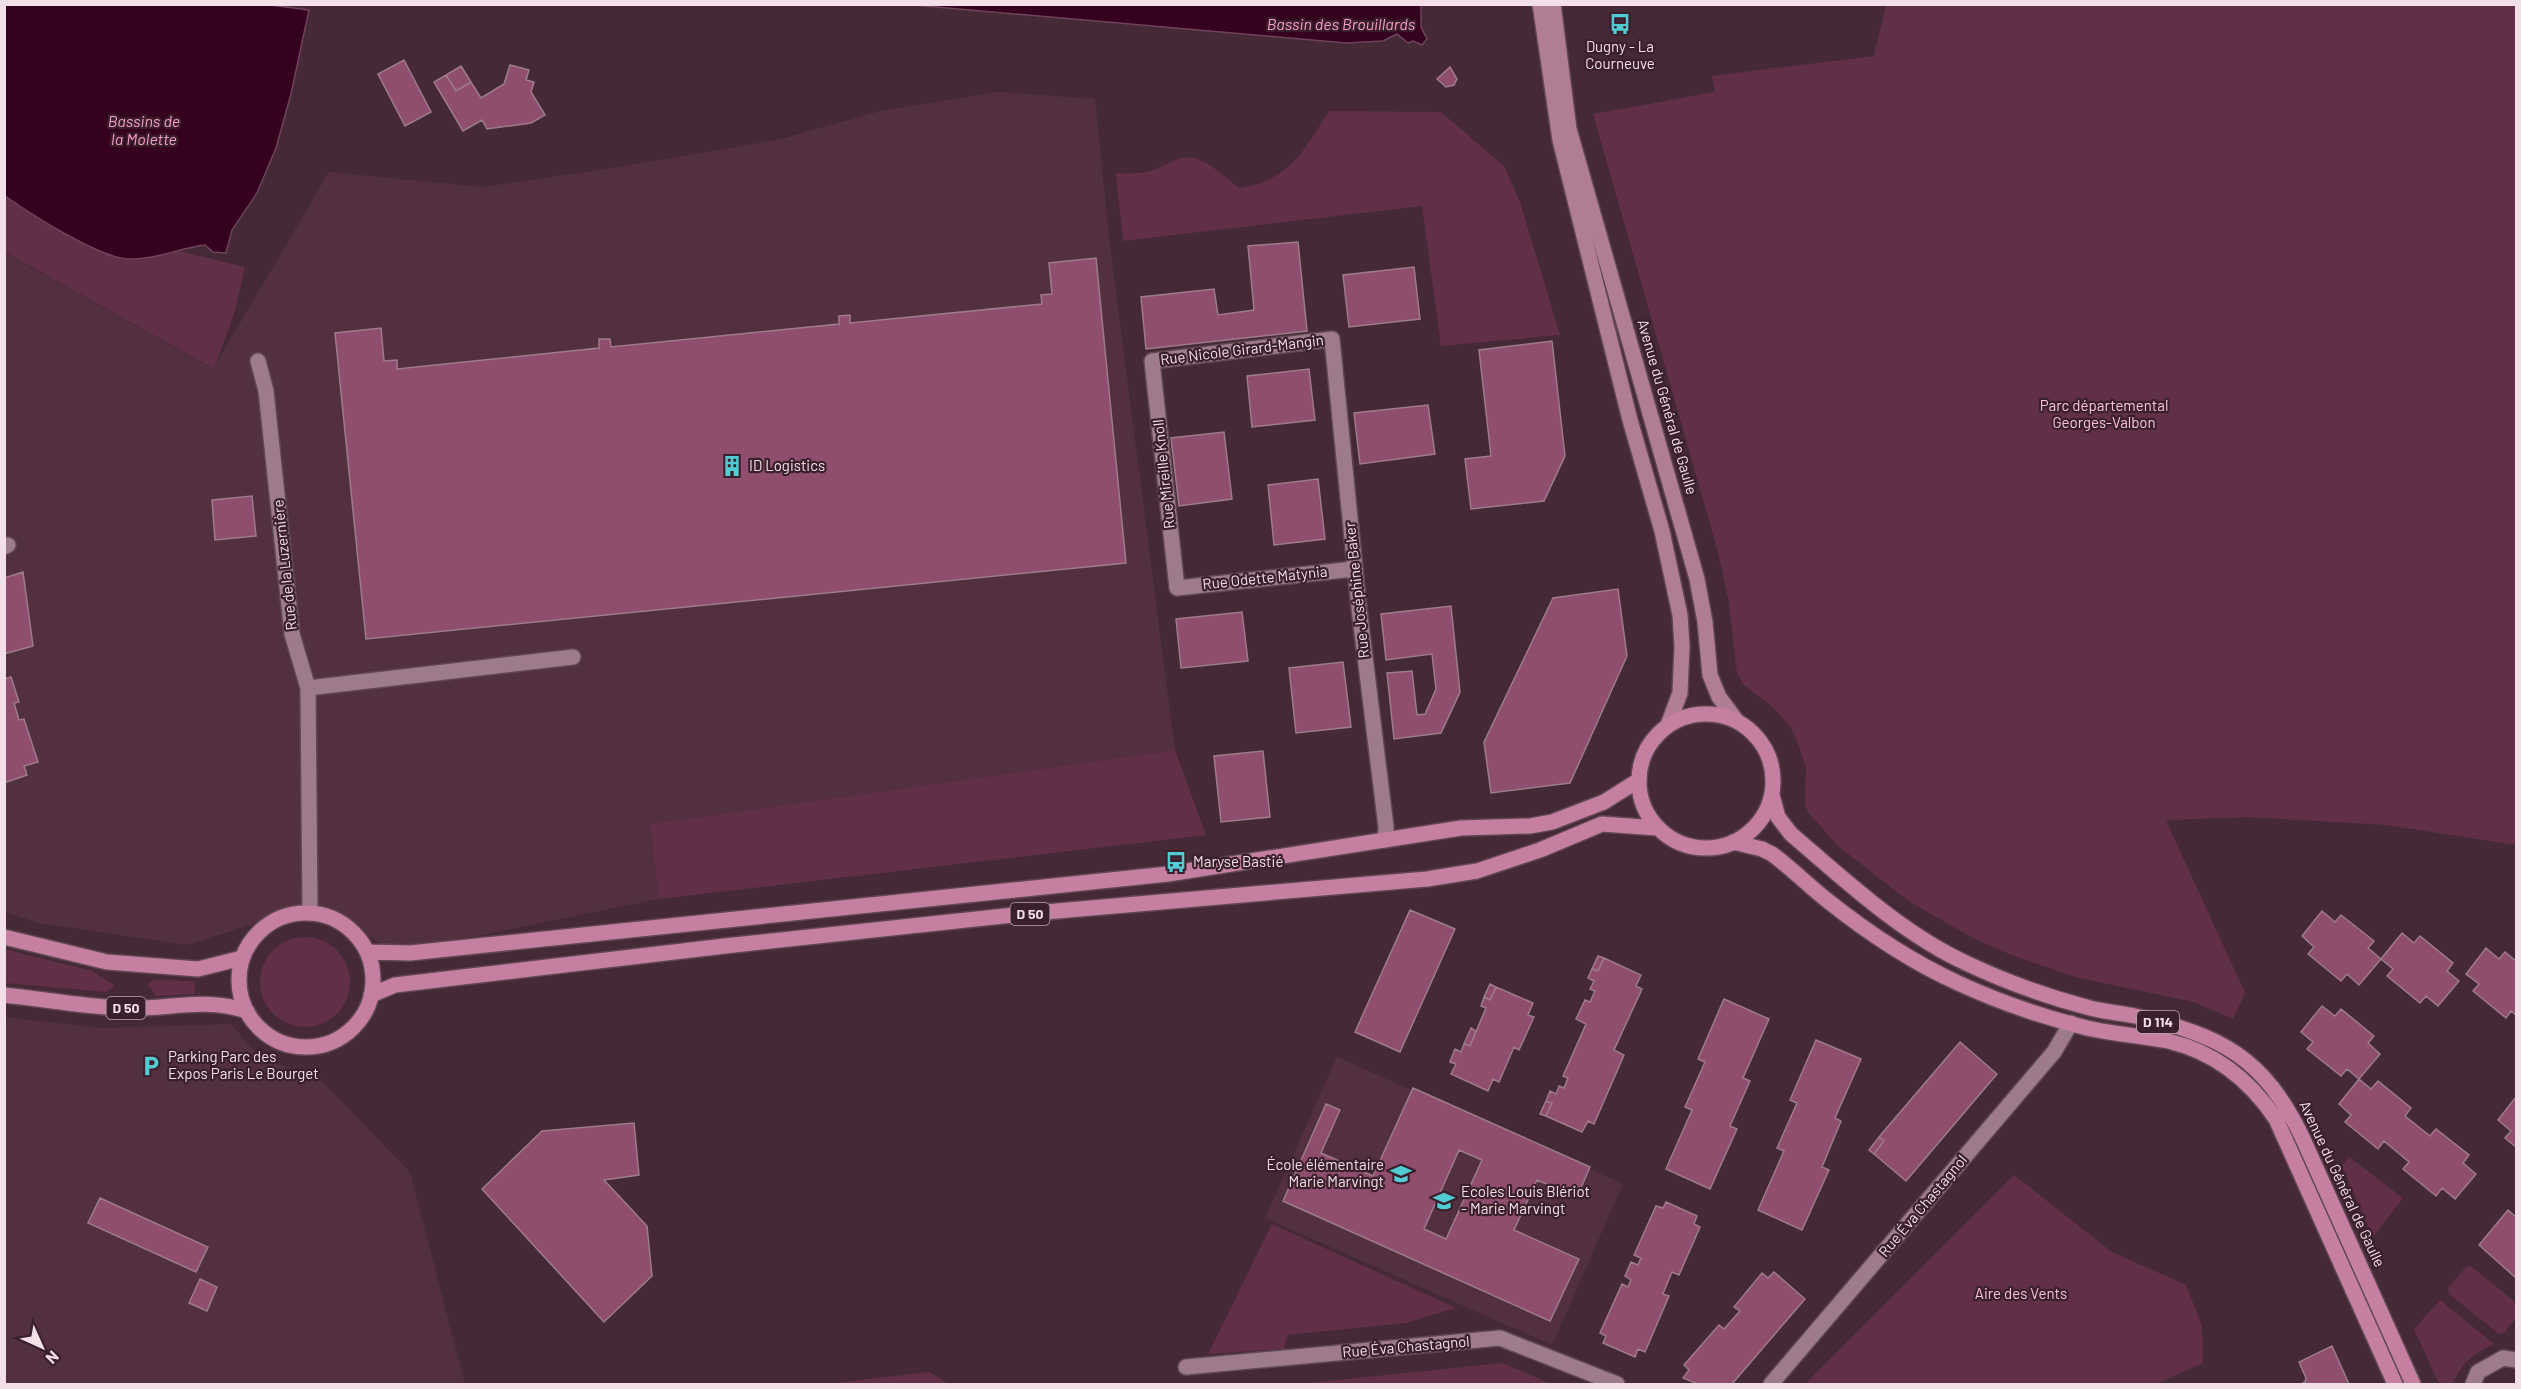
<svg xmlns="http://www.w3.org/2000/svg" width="2521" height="1389" viewBox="0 0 2521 1389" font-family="Barlow,sans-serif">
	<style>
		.built { fill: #533040 }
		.green { fill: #613048 }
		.water { fill: #36001f; stroke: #6f435b; stroke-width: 1.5 }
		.building { fill: #8f4e6e; stroke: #9e7b8b; stroke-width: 1.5; fill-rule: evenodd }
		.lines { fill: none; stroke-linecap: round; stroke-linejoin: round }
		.street-casing { stroke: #5f4652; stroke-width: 18 }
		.secondary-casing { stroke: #5f4652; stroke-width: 18 }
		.primary-casing { stroke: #5f4652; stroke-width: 18 }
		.street { stroke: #9d7b8a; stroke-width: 15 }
		.secondary { stroke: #b17d95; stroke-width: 15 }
		.primary { stroke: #c57fa0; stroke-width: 15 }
		.labels { text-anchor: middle; stroke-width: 4.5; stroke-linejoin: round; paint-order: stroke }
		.shield { fill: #3a1f2c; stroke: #bca5af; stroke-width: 1.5 }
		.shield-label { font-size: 14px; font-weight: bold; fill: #f3dfe7 }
		.poi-label { font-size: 15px; fill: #f3dfe7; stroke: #3a1f2c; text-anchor: start }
		.street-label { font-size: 15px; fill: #f3dfe7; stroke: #3a1f2c }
		.park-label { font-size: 15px; fill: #fcc1db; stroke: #3a1f2c }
		.water-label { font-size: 16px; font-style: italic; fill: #fc9dca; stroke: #3a1f2c }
	</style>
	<rect width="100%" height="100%" fill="#452936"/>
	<path class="built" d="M999 92 1095 99 1110 246 1175 750 650 824 659 899 398 952 311 906 187 945 39 923 5 912 4 252 213 369 329 172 482 187 600 170 781 139 884 110Z
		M5 1017 101 1028 231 1024 263 1061 315 1074 410 1172 465 1384H5Z
		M1337 1057 1623 1184 1552 1345 1265 1218Z"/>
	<path class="green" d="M1886 5H2516V845L2387 825 2248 817 2166 820 2245 993 2233 1019 2193 1002 2075 977 2009 954 1975 939 1910 902 1838 846 1808 812 1805 804 1806 767 1797 741 1791 728 1773 707 1744 685 1737 674 1729 603 1718 552 1593 114 1715 92 1712 76 1874 56Z
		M1329 111 1441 112 1504 166 1520 202 1560 335 1441 346 1422 206 1123 241 1116 173C1128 174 1141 174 1153 170 1167 166 1180 153 1197 159 1212 164 1226 178 1239 188 1291 180 1303 151 1329 111Z
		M4 185 175 250 245 267 235 311 214 369 5 252Z
		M1175 750 1206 835 659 899 650 824Z
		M260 982a45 45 0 1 1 90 0a45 45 0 1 1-90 0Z
		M4 949 92 971 115 986 106 992 5 983Z
		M153 980 194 981 195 994 156 996 148 984Z
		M2349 1157 2403 1198 2373 1237 2342 1166Z
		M2014 1175 2112 1252 2186 1285 2202 1326 2203 1363 2156 1384H1805Z
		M1272 1224 1456 1308 1406 1323 1287 1335 1284 1349 1208 1354Z
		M2471 1266 2516 1303V1318L2504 1333 2499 1334 2449 1294 2448 1288 2466 1267Z
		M2440 1300 2494 1344C2474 1354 2461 1362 2453 1384H2439L2414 1329Z
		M1502 1363 1552 1384H1299Z
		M929 1372 950 1384H826Z"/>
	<path class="water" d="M270 5 309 10 291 94 276 148 257 193 232 230 226 253 213 252 205 245C180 248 155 260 128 259 97 257 31 214 5 196V5Z
		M913 5H1421V27L1427 39 1422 45 1413 41 1408 43 1397 34 1383 41 1346 43Z"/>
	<path class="building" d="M404 60 431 112 405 126 378 74Z
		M510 65 529 70 526 80 534 82 531 92 545 115 531 123 487 129 482 120 463 131 434 82 446 75 456 91 471 82 481 98 504 84Z
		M461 66 471 82 456 91 446 75Z
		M1450 67 1457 79 1454 85 1446 87 1437 79Z
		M1298 242 1307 331 1146 349 1141 297 1214 289 1218 315 1254 310 1248 246Z
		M1096 258 1126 563 366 639 335 333 381 328 384 361 397 360V369L599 348V339H610L611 347 839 324V316L850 315V323L1042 304 1041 295 1052 294 1049 263Z
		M1414 267 1420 319 1349 327 1343 275Z
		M1552 341 1565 456 1544 501 1471 509 1465 459 1491 456 1479 350Z
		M1309 369 1315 420 1252 427 1247 376Z
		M1428 405 1435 454 1360 464 1354 413Z
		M1224 432 1232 499 1179 506 1171 438Z
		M1318 479 1325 539 1274 545 1268 485Z
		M252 496 256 536 215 540 212 500Z
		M23 572 33 646 4 654V578Z
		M1618 589 1627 656 1570 783 1491 793 1484 742 1553 598Z
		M1451 606 1460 692 1441 733 1394 739 1387 673 1412 671 1417 715 1425 714 1436 689 1432 654 1386 660 1381 614Z
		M1242 612 1248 661 1181 668 1176 619Z
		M1343 662 1351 727 1296 733 1289 668Z
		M11 677 19 702 14 703 19 720 24 719 38 762 24 766 27 775 4 783V679Z
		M1263 751 1270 817 1221 822 1214 756Z
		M1410 910 1455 929 1400 1052 1355 1032Z
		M2322 911 2335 922 2341 915 2374 941 2368 948 2381 959 2359 985 2347 974 2341 981 2308 954 2314 947 2302 936Z
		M2402 933 2414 943 2420 936 2453 963 2447 971 2459 981 2438 1006 2426 996 2420 1003 2387 976 2393 969 2381 959Z
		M2486 948 2499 959 2505 952 2516 961V1015L2511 1011 2506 1018 2473 991 2479 984 2466 974Z
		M1598 956 1604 958 1598 971 1592 969Z
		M1604 958 1641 975 1636 986 1642 989 1614 1050 1624 1055 1594 1124 1588 1121 1582 1132 1546 1116 1552 1103 1546 1101 1550 1091 1556 1094 1559 1086 1564 1088 1568 1078 1563 1076 1586 1024 1576 1019 1585 1000 1590 1002 1595 991 1590 989 1594 981 1588 978 1592 969 1598 971Z
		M1490 984 1496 987 1490 1000 1484 997Z
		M1496 987 1533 1003 1528 1015 1534 1017 1519 1050 1514 1047 1499 1082 1493 1079 1488 1091 1451 1074 1456 1064 1450 1062 1455 1049 1461 1052 1464 1044 1470 1046 1486 1008 1481 1006 1484 997 1490 1000Z
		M1724 999 1769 1019 1743 1078 1750 1081 1730 1126 1737 1129 1710 1189 1666 1169 1692 1110 1685 1107 1705 1062 1698 1059Z
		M2322 1006 2335 1016 2341 1009 2374 1036 2368 1043 2380 1054 2359 1079 2347 1069 2341 1076 2307 1049 2313 1042 2301 1032Z
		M1471 1028 1476 1031 1470 1046 1464 1044Z
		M1816 1040 1861 1059 1835 1118 1841 1121 1822 1167 1829 1170 1802 1230 1758 1210 1784 1151 1777 1148 1797 1103 1790 1100Z
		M1960 1042 1997 1074 1906 1181 1874 1154 1884 1141 1879 1137Z
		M2359 1079 2371 1089 2378 1081 2411 1108 2405 1116 2430 1136 2436 1129 2469 1155 2463 1163 2476 1174 2455 1199 2442 1188 2436 1196 2403 1169 2409 1162 2384 1141 2378 1149 2345 1122 2351 1115 2339 1104Z
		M1413 1088 1590 1167 1577 1197 1537 1180 1514 1230 1579 1259 1550 1321 1283 1201 1326 1104 1340 1110 1321 1153 1373 1176ZM1459 1150 1482 1160 1446 1239 1424 1229Z
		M2516 1097V1147L2505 1138 2511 1131 2498 1120Z
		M1546 1101 1552 1103 1546 1116 1540 1114Z
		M634 1123 639 1175 604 1180 647 1226 652 1276 604 1322 482 1189 542 1131Z
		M1879 1137 1884 1141 1874 1154 1869 1150Z
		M100 1198 208 1247 196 1272 88 1223Z
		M1666 1202 1697 1216 1694 1224 1700 1227 1679 1275 1672 1272 1669 1279 1663 1294 1669 1296 1645 1352 1638 1349 1635 1357 1603 1343 1606 1336 1600 1333 1622 1284 1628 1287 1631 1280 1625 1276 1631 1262 1638 1265 1641 1258 1634 1255 1656 1206 1663 1208Z
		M2508 1210 2516 1217V1278L2479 1245Z
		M1774 1272 1805 1299 1732 1384H1698L1683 1378 1689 1370 1684 1365 1719 1325 1724 1329 1740 1311 1734 1307 1762 1273 1768 1278Z
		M200 1279 217 1287 207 1311 189 1303Z
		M2332 1346 2349 1384H2301L2305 1382 2306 1378 2299 1362Z"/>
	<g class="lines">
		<defs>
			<path id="street" d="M258 361 266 391 292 634 308 688 310 913
				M4 547 8 545
				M1354 569 1177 588 1152 361 1332 339 1359 608 1386 827 1385 840
				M308 688 573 657
				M1186 1367 1500 1338 1617 1384
				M1771 1384 2054 1052 2071 1023
				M2473 1384 2478 1372 2503 1358 2516 1360"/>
			<path id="secondary" d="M1540 4 1560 140 1630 420 1662 531 1680 615 1682 646 1680 693 1668 725
				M1553 4 1569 129 1697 579 1705 622 1710 675 1719 697 1736 720"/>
			<path id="primary" d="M1639 781a67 67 0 1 1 134 0a67 67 0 1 1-134 0Z
				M1772 795 1778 817 1791 834C1845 880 1901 933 1966 963 2006 982 2048 997 2090 1008 2105 1012 2120 1013 2135 1016 2221 1035 2264 1057 2303 1139L2413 1384
				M1733 842 1762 849 1772 854C1791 868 1809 886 1828 901 1867 932 1912 962 1958 983 1999 1002 2043 1017 2087 1028 2114 1034 2141 1036 2168 1041 2215 1052 2249 1079 2276 1119L2395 1384
				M239 980a67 67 0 1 1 134 0a67 67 0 1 1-134 0Z
				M4 937 107 962 198 969 242 958
				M367 952 410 953 1168 874 1461 828 1530 826 1552 822 1604 802 1639 780
				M4 995C42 999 81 1006 119 1008 166 1011 200 996 247 1011
				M371 995 395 985 725 946 1022 914 1427 879 1477 871 1540 850 1602 824 1657 828"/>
		</defs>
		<use href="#street" class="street-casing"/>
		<use href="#secondary" class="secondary-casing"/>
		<use href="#primary" class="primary-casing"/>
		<use href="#street" class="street"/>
		<use href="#secondary" class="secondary"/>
		<use href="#primary" class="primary"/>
	</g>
	<defs>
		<symbol id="bus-bare" viewBox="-9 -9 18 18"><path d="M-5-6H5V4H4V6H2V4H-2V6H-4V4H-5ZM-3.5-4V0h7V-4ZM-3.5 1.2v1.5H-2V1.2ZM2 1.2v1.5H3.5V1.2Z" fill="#51ccd3" stroke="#3a1f2c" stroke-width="2.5" paint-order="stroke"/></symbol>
		<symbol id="building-bare" viewBox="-9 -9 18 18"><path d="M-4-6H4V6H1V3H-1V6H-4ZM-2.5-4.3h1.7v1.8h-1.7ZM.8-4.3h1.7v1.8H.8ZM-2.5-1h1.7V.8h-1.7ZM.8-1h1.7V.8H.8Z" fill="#51ccd3" stroke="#3a1f2c" stroke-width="2.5" paint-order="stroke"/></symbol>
		<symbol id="parking-bare" viewBox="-9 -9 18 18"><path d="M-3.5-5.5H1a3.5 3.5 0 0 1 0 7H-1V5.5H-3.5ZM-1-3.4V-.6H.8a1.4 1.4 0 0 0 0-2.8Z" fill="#51ccd3" stroke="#3a1f2c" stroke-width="2.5" paint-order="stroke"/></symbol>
		<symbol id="school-bare" viewBox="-9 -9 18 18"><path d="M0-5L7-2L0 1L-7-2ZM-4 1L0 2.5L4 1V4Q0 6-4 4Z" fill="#51ccd3" stroke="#3a1f2c" stroke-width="2.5" paint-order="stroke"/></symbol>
	</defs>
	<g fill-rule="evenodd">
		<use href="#bus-bare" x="1605" y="9" width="30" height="30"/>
		<use href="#building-bare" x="717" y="451" width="30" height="30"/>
		<use href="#bus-bare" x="1161" y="847" width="30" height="30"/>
		<use href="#parking-bare" x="136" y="1051" width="30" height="30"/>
		<use href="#school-bare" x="1386" y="1159" width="30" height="30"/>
		<use href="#school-bare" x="1429" y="1186" width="30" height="30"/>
	</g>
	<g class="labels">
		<g class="shield">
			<rect x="1010.5" y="903" width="39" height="22" rx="4.5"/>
			<rect x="106.5" y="997" width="39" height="22" rx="4.5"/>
			<rect x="2137" y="1011" width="42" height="22" rx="4.5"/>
		</g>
		<g class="shield-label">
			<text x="1030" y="919">D 50</text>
			<text x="126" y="1013">D 50</text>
			<text x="2158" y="1027">D 114</text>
		</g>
		<g class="poi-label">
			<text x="1620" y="52" text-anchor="middle">Dugny - La<tspan x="1620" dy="17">Courneuve</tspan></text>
			<text x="749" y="471">ID Logistics</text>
			<text x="1193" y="867">Maryse Bastié</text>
			<text x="168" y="1062">Parking Parc des<tspan x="168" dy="17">Expos Paris Le Bourget</tspan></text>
			<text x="1384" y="1170" text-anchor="end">École élémentaire<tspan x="1384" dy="17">Marie Marvingt</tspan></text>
			<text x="1461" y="1197">Ecoles Louis Blériot<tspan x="1461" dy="17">- Marie Marvingt</tspan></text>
		</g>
		<g class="street-label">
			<text transform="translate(1242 350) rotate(-7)" y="5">Rue Nicole Girard-Mangin</text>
			<text transform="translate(1667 407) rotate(74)" y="5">Avenue du Général de Gaulle</text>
			<text transform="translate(1164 474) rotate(-96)" y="5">Rue Mireille Knoll</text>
			<text transform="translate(285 565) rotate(-96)" y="5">Rue de la Luzernière</text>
			<text transform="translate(1265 578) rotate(-6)" y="5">Rue Odette Matynia</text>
			<text transform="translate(1357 590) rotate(-96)" y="5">Rue Joséphine Baker</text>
			<text transform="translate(2342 1184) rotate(65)" y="5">Avenue du Général de Gaulle</text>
			<text transform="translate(1923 1206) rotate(-50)" y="5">Rue Éva Chastagnol</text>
			<text transform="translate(1406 1347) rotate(-5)" y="5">Rue Éva Chastagnol</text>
		</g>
		<g class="park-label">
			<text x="2104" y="411">Parc départemental<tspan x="2104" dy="17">Georges-Valbon</tspan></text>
			<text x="2021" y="1299">Aire des Vents</text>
		</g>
		<g class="water-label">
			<text x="1341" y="30">Bassin des Brouillards</text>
			<text x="144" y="127">Bassins de<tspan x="144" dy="18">la Molette</tspan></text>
		</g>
	</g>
	<rect width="2521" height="1389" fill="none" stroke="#f3dfe7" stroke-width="12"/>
	<g transform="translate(42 1347) rotate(135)" stroke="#3a1f2c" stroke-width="4.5" paint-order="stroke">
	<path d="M0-4.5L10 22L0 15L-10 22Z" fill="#f3dfe7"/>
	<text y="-9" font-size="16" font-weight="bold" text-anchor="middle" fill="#f3dfe7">N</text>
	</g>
</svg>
